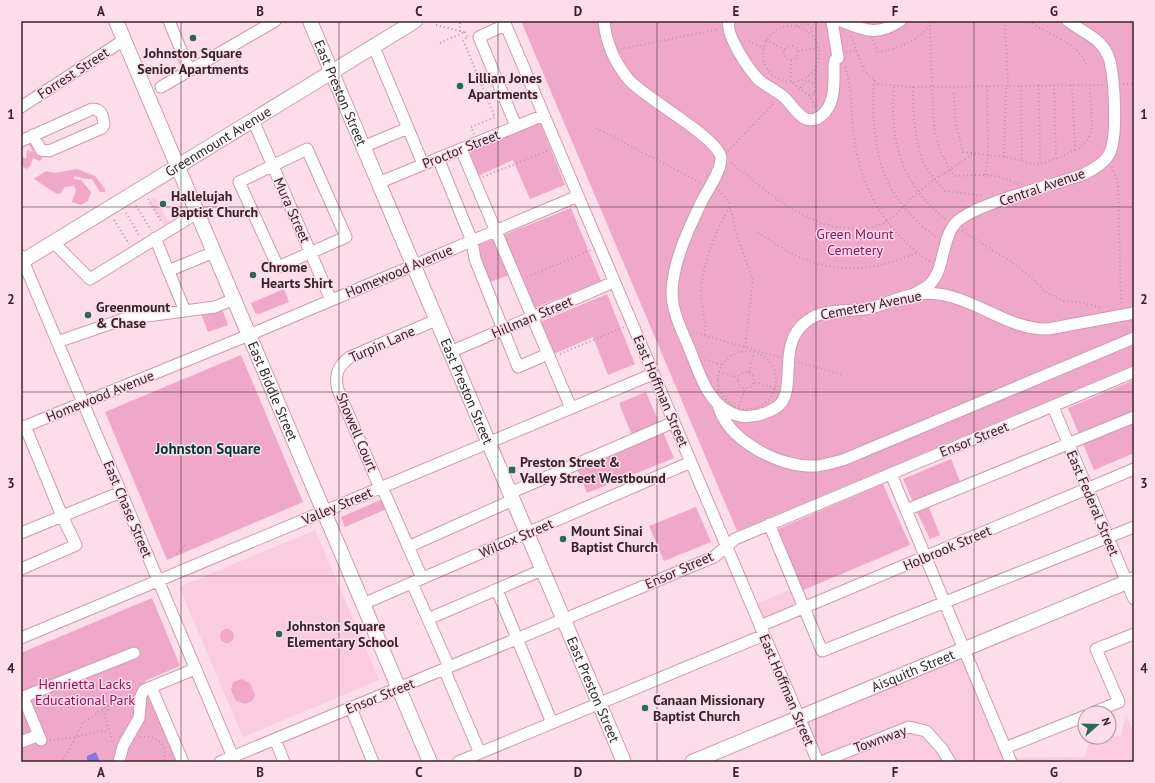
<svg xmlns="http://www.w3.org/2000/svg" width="1155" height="783" viewBox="0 0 1155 783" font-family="'PT Sans',sans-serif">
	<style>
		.built { fill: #fbcbdf }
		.green { fill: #efa8c7 }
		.water { fill: #8d76dc }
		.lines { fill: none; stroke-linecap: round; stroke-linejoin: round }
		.minor-casing { stroke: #cc9bb0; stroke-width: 13 }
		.major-casing { stroke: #cc9bb0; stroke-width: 16 }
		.path { stroke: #b69aa5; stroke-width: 2; stroke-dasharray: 1 3; stroke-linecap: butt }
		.minor { stroke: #fff; stroke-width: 11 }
		.major { stroke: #fff; stroke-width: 14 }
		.grid { fill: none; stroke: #36232b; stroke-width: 1; stroke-opacity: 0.55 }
		.poi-dot { fill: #296957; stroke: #fddde9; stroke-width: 1.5 }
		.labels { text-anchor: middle; stroke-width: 3; stroke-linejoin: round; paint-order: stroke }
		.poi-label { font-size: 14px; font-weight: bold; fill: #36232b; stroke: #fddde9; text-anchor: start }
		.street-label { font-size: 14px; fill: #36232b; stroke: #fddde9 }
		.park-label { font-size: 14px; fill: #9a0e62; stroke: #fddde9 }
		.neighbourhood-label { font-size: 15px; font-weight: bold; fill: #013b2d; stroke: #fddde9 }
		.neatline { fill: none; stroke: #36232b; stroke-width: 1.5 }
		.grid-label { font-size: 13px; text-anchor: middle; font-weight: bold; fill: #36232b }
	</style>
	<rect width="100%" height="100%" fill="#fddde9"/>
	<path class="built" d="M155 198 172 227 167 230 149 201Z
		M315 530 379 680 243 737 179 587Z
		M797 587 805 607 759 626 751 606Z
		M963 653 1005 758 1085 757 1090 737 1121 736 1126 714 1131 727 1134 726V762H817L799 721Z"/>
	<path class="green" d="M521 21H1134V365L737 531Z
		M540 122 565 185 530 199 513 160 478 176 467 150Z
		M27 139 43 152 44 156 40 161 33 158 30 166 27 169 21 166V156L26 159 27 150 33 152 29 145 26 144Z
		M77 169 95 176 105 189V192H100L92 179H85L75 176 73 179 81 180 91 192 88 201 81 205 72 202 76 190 74 186 65 187 61 193 57 194 34 179 46 171 55 173Z
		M571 208 601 281 534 308 509 275 488 283 476 246Z
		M284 289 289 302 259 314 255 313 251 303Z
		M607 294 635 364 608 375 593 337 551 355 538 323Z
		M221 306 228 325 208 332 201 314Z
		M241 355 303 502 167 560 105 412Z
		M1134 380V453L1094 470 1068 408Z
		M646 392 674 458 587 493 576 466 634 441 619 403Z
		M951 459 961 484 914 504 903 479Z
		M883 484 910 545 801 591 776 530Z
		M385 498 389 508 345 527 341 517Z
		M928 505 940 535 930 539 916 510Z
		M696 507 711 542 664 561 649 526Z
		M152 598 180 666 145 681 178 762H21V716L28 713 21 696V653Z
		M220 636a7 7 0 1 1 14 0a7 7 0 1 1-14 0Z
		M241 679 250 683 255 695 252 701 245 704 236 701 231 690 233 682Z"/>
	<path class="water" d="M96 752 100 762H87V756Z"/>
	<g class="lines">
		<defs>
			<path id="minor" d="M169 21 188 67
				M504 21 818 762
				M604 21C606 43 615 63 629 80 646 99 719 138 721 158 721 172 708 189 702 201 689 228 673 261 672 292 672 312 682 331 690 350 700 375 709 409 740 416 752 418 766 414 777 407 799 391 775 344 807 321 825 307 849 313 870 308 884 305 897 298 911 295 964 284 1000 330 1048 329L1134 313
				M841 21C865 30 876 37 900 21
				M729 22C725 34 748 68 757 78 765 86 776 90 785 98 791 104 798 116 806 119 812 121 817 119 821 116 836 104 834 83 834 65L835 60 838 58 832 21
				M505 25 479 37 516 126
				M161 87 275 21
				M21 107 124 40
				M253 120 331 300
				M408 128 423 164
				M21 141 92 109C102 109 103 116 104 125L102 128 49 151 41 150 33 135
				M363 147 408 128 373 45
				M307 149 346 237 278 267 239 182Z
				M461 149 571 408
				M438 158 472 241 475 259 518 367 548 354
				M378 183 544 115
				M155 238 185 311
				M53 242 90 279 197 213
				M21 256 235 762
				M168 271 214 252
				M914 294C919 291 926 288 930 284 945 269 941 242 954 225 969 204 1056 185 1084 174 1092 170 1103 164 1108 156 1119 141 1114 79 1110 61 1103 38 1085 34 1068 21
				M57 342 124 319 215 307 234 299
				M450 352 614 282
				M718 405C728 441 780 468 816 466 825 465 834 462 843 460L1134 338
				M1053 407 1134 599
				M21 428 249 335 578 196
				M891 474 1011 762
				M382 487 422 578
				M380 488 338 390C334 375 338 366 350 357L436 320
				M510 493 674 422
				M906 510 1134 417
				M769 524 822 651 1134 527
				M21 533 121 492
				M408 547 513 500
				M21 569 76 545 62 516 25 426
				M412 583 449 667
				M497 590 552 723
				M363 604 691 462
				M428 619 542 570
				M760 626 1134 469
				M21 638 653 374
				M444 669 480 753
				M151 687 183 762
				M351 708 373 762
				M1092 713 1119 702 1096 649 1134 634
				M275 739 284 762
				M41 740 23 697 134 653
				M21 742 39 735
				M1005 748 1085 716
				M119 762 123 746 139 718 141 696 144 690 195 669
				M220 762 714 557 735 539 1134 372
				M458 762 764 635
				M821 762 909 727 926 731 942 749 950 762"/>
			<g id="major">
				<path id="s1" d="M116 21 430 762"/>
				<path id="s2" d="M310 21 624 762"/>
				<path id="s3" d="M21 262 415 21"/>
				<path id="s4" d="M692 762 1134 579"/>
			</g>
		</defs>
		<use href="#minor" class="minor-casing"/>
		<use href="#major" class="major-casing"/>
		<path class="path" d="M930 21C930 42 931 62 932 83 934 119 931 146 955 176L979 175 997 176 1019 184
			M1005 21 1008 86
			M1029 21C1047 35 1078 42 1086 64
			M436 25 460 31V21
			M797 26 807 23 812 29 811 34
			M763 54a28 28 0 1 1 56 0a28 28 0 1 1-56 0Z
			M465 32 468 37 463 40 495 117 471 127 474 134
			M851 36 864 70 878 84 913 87 1103 85
			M745 40 764 48
			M766 40 785 50
			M873 40 878 52C901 49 920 39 934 21
			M440 43 465 32 460 31
			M784 53a7 7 0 1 1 14 0a7 7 0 1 1-14 0Z
			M621 49 719 29
			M798 51 818 48
			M846 52 856 50
			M791 60V82L810 96 815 107
			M845 67C852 88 851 109 853 130 859 185 884 232 931 262
			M874 80C871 149 879 195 937 238
			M1123 84H1134
			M1039 85 1040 163
			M1054 85 1056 158
			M1072 85 1075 150
			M1021 86 1022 160
			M894 87C889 142 902 186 947 220
			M913 87C913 111 914 139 923 161 928 172 937 182 945 191L983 196
			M801 88 805 82 808 80 815 84
			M954 93 955 120 963 152 1012 158 1037 165 1058 158 1080 148 1088 139 1092 128 1090 85
			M809 95 814 94C817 87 814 75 816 66
			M596 128 701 183
			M728 151 775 102
			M1004 157 1006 86
			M731 163C769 192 811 234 864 228 871 227 881 226 887 221 899 214 907 201 918 192 935 178 955 167 972 154
			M1112 167 1118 184 1121 305
			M985 175 988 155 987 86
			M483 177 547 151
			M719 190 729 202 738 239 753 280 745 347
			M148 199 162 223
			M136 206 151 230
			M126 213 140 237
			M114 220 129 244
			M962 231 1010 261 1032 278 1045 292 1064 301 1080 302 1102 308
			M758 232C812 272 854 279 917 253
			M527 277 591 250
			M693 332 779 357
			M705 335C706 322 702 311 701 298 700 273 715 227 731 207
			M718 380a29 29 0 1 1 58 0a29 29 0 1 1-58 0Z
			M560 354 624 327
			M705 360 723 365
			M798 362 843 375
			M738 380a8 8 0 1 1 16 0a8 8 0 1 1-16 0Z
			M719 372 738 378
			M749 372 754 353
			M755 382 775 388
			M739 406 745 388
			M176 554 186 545
			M109 706 105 717 113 743
			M140 737C156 734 170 746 163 762
			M50 740 76 737 99 731 109 732
			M60 762 67 754 82 724 110 704"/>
		<use href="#minor" class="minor"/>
		<use href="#major" class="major"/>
	</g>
	<path class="grid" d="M181 21V762M339 21V762M498 21V762M657 21V762M816 21V762M974 21V762M21 207H1134M21 392H1134M21 576H1134"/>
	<g class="poi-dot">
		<circle cx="193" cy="38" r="4"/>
		<circle cx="460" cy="86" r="4"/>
		<circle cx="163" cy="204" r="4"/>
		<circle cx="253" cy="275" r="4"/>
		<circle cx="88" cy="315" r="4"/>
		<rect x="508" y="466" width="8" height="8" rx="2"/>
		<circle cx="563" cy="539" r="4"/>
		<circle cx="279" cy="634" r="4"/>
		<circle cx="645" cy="708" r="4"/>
	</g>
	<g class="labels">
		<g class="poi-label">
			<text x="193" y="58" text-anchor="middle">Johnston Square<tspan x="193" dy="16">Senior Apartments</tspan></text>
			<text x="468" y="83">Lillian Jones<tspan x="468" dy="16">Apartments</tspan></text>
			<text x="171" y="201">Hallelujah<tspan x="171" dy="16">Baptist Church</tspan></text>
			<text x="261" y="272">Chrome<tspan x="261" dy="16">Hearts Shirt</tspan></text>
			<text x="96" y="312">Greenmount<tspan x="96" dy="16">&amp; Chase</tspan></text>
			<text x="520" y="467">Preston Street &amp;<tspan x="520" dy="16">Valley Street Westbound</tspan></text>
			<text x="571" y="536">Mount Sinai<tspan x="571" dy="16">Baptist Church</tspan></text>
			<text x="287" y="631">Johnston Square<tspan x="287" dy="16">Elementary School</tspan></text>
			<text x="653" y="705">Canaan Missionary<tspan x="653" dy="16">Baptist Church</tspan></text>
		</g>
		<g class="street-label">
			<text transform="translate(73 73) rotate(-33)" y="5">Forrest Street</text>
			<text dy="5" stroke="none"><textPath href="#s2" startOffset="78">East Preston Street</textPath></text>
			<text dy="5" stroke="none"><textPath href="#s3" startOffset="231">Greenmount Avenue</textPath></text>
			<text transform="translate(461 149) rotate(-22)" y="5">Proctor Street</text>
			<text transform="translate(1042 187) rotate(-19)" y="5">Central Avenue</text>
			<text transform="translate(292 210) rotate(66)" y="5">Mura Street</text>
			<text transform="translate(399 271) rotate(-23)" y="5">Homewood Avenue</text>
			<text transform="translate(871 305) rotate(-11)" y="5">Cemetery Avenue</text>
			<text transform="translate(532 317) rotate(-23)" y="5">Hillman Street</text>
			<text transform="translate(382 344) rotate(-24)" y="5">Turpin Lane</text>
			<text dy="5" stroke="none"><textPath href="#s1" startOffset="402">East Biddle Street</textPath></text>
			<text dy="5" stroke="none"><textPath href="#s2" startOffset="402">East Preston Street</textPath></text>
			<text transform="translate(661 391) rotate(67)" y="5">East Hoffman Street</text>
			<text transform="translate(100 396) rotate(-22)" y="5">Homewood Avenue</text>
			<text transform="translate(357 432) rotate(67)" y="5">Showell Court</text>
			<text transform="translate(974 439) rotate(-22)" y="5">Ensor Street</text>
			<text transform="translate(1093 503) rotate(67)" y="5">East Federal Street</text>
			<text transform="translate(337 506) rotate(-23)" y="5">Valley Street</text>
			<text transform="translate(128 509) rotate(67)" y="5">East Chase Street</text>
			<text transform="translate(516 538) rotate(-23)" y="5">Wilcox Street</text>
			<text transform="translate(947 548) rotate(-23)" y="5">Holbrook Street</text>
			<text transform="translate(679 570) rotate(-24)" y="5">Ensor Street</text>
			<text dy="5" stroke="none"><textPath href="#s4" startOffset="239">Aisquith Street</textPath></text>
			<text dy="5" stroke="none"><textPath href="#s2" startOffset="726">East Preston Street</textPath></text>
			<text transform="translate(787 690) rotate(67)" y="5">East Hoffman Street</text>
			<text transform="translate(380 696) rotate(-22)" y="5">Ensor Street</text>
			<text transform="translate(880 739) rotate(-20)" y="5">Townway</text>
		</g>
		<g class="park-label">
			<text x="855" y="239">Green Mount<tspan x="855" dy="16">Cemetery</tspan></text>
			<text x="85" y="689">Henrietta Lacks<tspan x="85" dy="16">Educational Park</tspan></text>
		</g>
		<g class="neighbourhood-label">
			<text x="208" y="454">Johnston Square</text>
		</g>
	</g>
	<rect width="1155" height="783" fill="none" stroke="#fddde9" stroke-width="44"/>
	<g transform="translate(1097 725) rotate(70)"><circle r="19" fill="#fddde9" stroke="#ad939d"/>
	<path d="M0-3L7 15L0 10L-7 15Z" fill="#296957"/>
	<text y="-6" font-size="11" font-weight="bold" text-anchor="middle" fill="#36232b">N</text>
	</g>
	<rect x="22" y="22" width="1111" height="739" class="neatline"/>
	<g class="grid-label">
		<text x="101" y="16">A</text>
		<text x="260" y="16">B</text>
		<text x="419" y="16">C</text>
		<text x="578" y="16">D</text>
		<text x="736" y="16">E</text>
		<text x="895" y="16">F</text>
		<text x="1054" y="16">G</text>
		<text x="11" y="119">1</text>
		<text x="1144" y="119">1</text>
		<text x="11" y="304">2</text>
		<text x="1144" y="304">2</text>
		<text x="11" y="488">3</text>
		<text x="1144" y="488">3</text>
		<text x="11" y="673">4</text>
		<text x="1144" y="673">4</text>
		<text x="101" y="777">A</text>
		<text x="260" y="777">B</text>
		<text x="419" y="777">C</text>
		<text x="578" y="777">D</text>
		<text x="736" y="777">E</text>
		<text x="895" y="777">F</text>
		<text x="1054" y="777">G</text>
	</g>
</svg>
